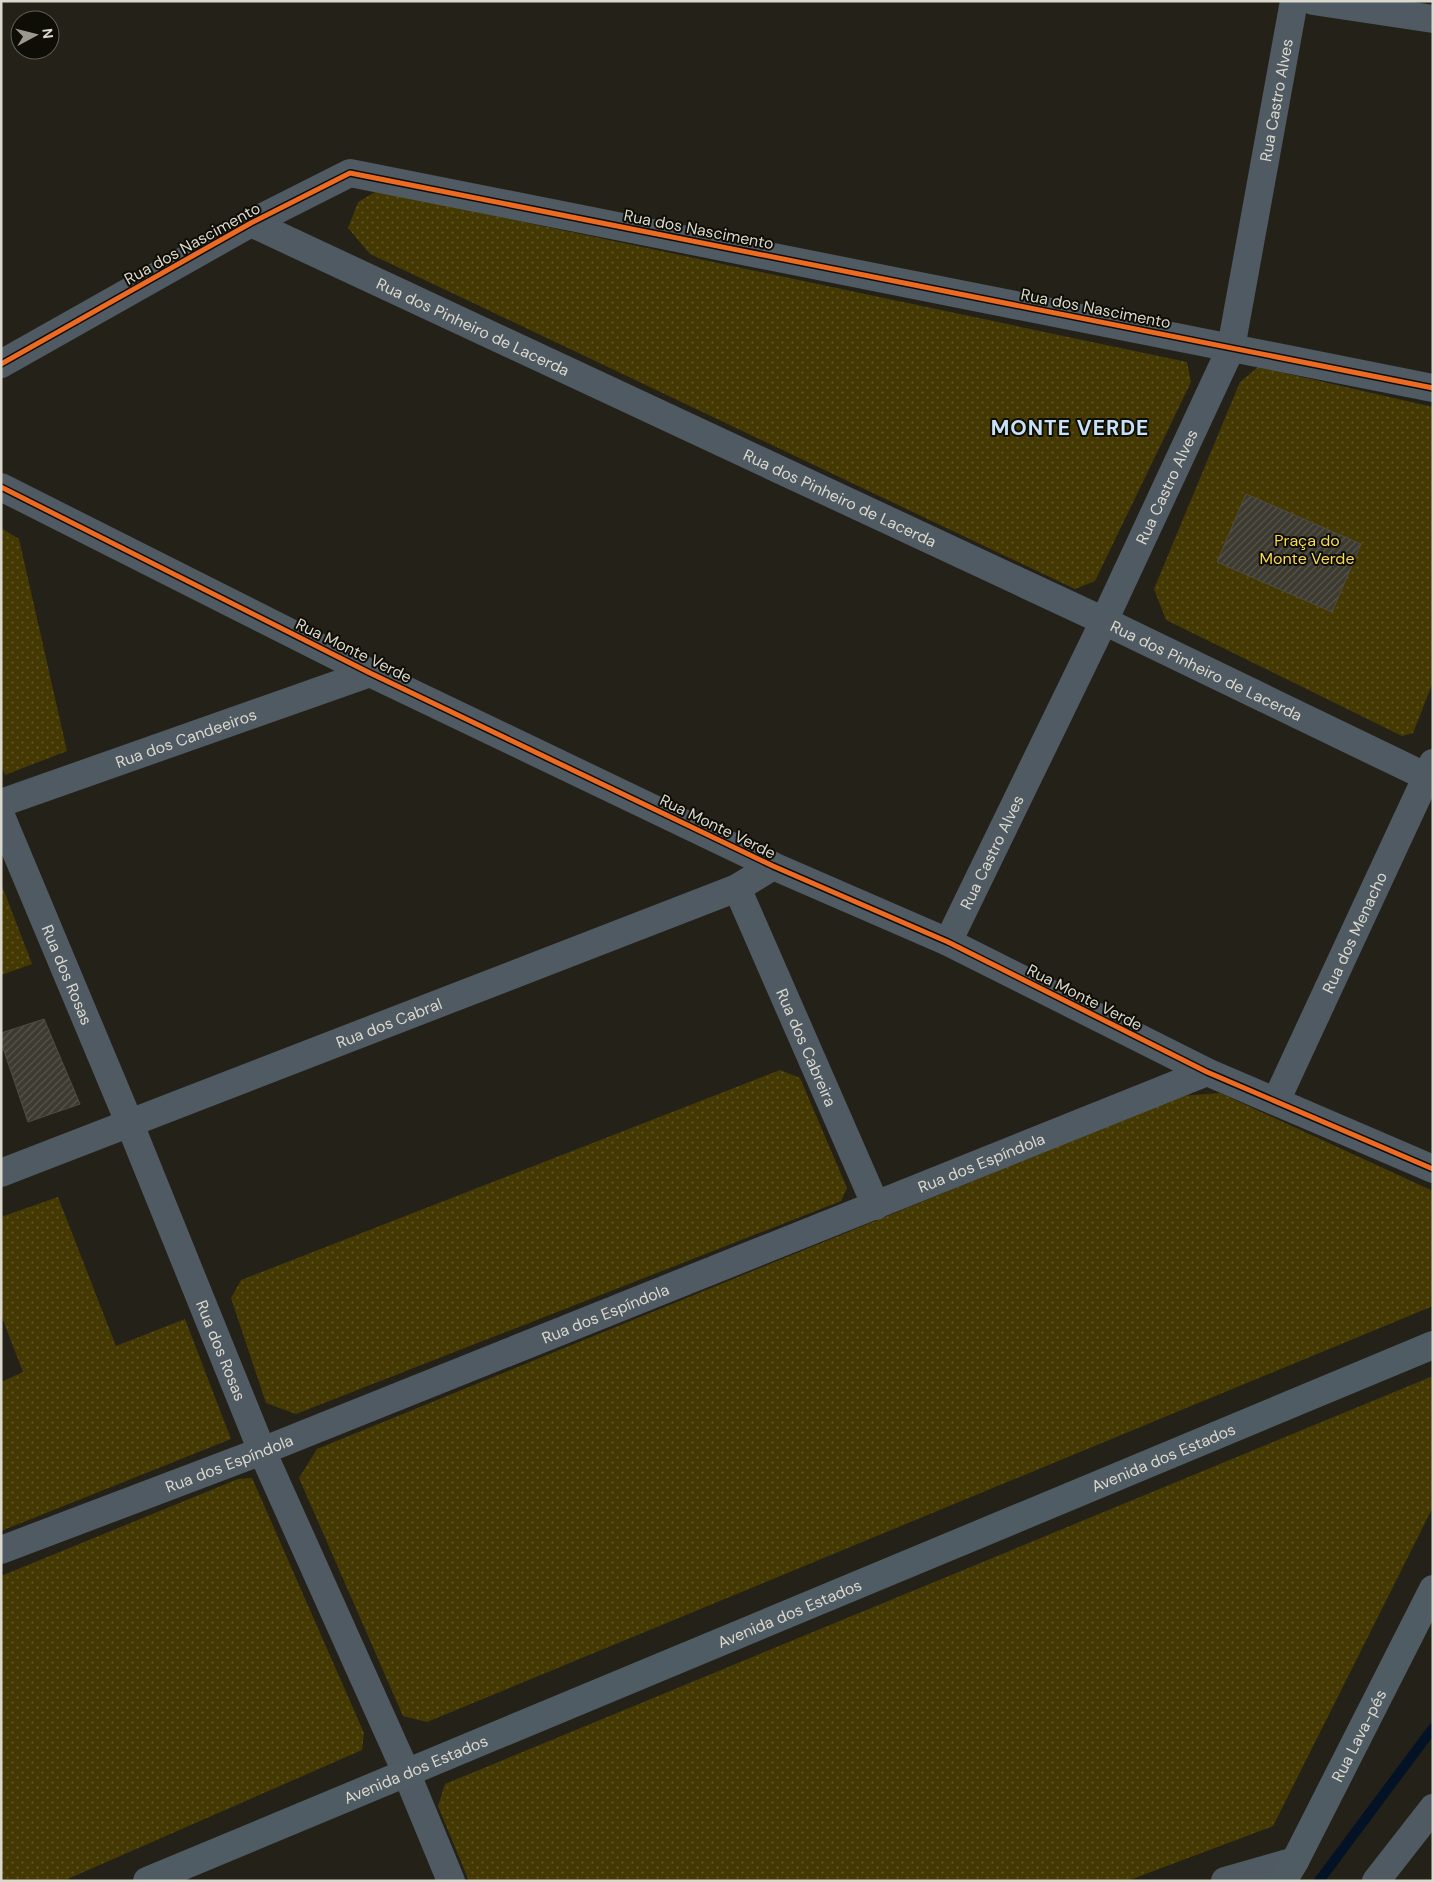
<svg xmlns="http://www.w3.org/2000/svg" width="1434" height="1882" viewBox="0 0 1434 1882" font-family="'DM Sans',sans-serif">
	<style>
		.grass { fill: url(#grass-dots) }
		.lines { fill: none; stroke-linecap: round; stroke-linejoin: round }
		.stream { stroke: #031325; stroke-width: 10 }
		.building { fill: url(#building-hatch); stroke: #4e4c44 }
		.street { stroke: #4f5a62; stroke-width: 28 }
		.secondary { stroke: #505c64; stroke-width: 28 }
		.cycleway-casing { stroke: #0f0e06; stroke-width: 8 }
		.cycleway { stroke: #ed6a23; stroke-width: 5 }
		.labels { text-anchor: middle; stroke-width: 4; stroke-linejoin: round; paint-order: stroke }
		.street-label { font-size: 16px; fill: #dbd8cd; stroke: #0f0e06 }
		.park-label { font-size: 16px; fill: #f9db50; stroke: #0f0e06 }
		.district-label { font-size: 21px; font-weight: bold; letter-spacing: 1px; fill: #c9e1f7; stroke: #0f0e06 }
	</style>
	<defs>
		<pattern id="grass-dots" width="8" height="8" patternUnits="userSpaceOnUse" patternTransform="scale(1.25)"><rect width="8" height="8" fill="#453903"/><path d="M2 2h.1M6 6h.1" fill="none" stroke="#5f5527" stroke-width="1.8" stroke-linecap="round"/></pattern>
		<pattern id="building-hatch" width="6" height="6" patternUnits="userSpaceOnUse" patternTransform="scale(1.25)"><rect width="6" height="6" fill="#3d3a30"/><path d="M-1 1l2-2M0 6l6-6M5 7l2-2" fill="none" stroke="#58564d"/></pattern>
	</defs>
	<rect width="100%" height="100%" fill="#242118"/>
	<path class="grass" d="M377 191 1187 362 1191 382 1095 581 1075 589 370 254 348 228 358 202Z
		M1258 367 1433 407V682L1413 733 1402 736 1166 620 1154 589 1240 382Z
		M1 528 19 539 67 751 5 775 1 766Z
		M1 883 32 964 1 975Z
		M780 1070 800 1078 847 1188 841 1201 296 1414 266 1403 231 1298 241 1280Z
		M1220 1093 1433 1191V1306L427 1722 403 1716 299 1478 317 1449 1181 1096Z
		M58 1197 116 1346 185 1319 231 1439 1 1531V1382L23 1372 1 1315V1217Z
		M1433 1376V1507L1273 1826 1127 1881H469L438 1806 445 1784Z
		M252 1478 364 1733 362 1750 63 1881H1V1576L238 1479Z"/>
	<g class="lines">
		<path class="stream" d="M1319 1881 1433 1728"/>
	</g>
	<path class="building" d="M1246 494 1361 544 1332 612 1217 562Z
		M44 1019 80 1104 28 1122 1 1042V1033Z"/>
	<g class="lines">
		<g class="street">
			<path d="M1313 1 1433 19"/>
			<path id="s1" d="M251 223 1104 621 1427 777"/>
			<path d="M1 364 251 223 350 173 1433 388"/>
			<path d="M1 487 370 673 773 866 948 942 1207 1072 1433 1169"/>
			<path id="s2" d="M1 803 370 673"/>
			<path id="s3" d="M1 816 129 1122 262 1451 406 1772 451 1881"/>
			<path id="s4" d="M737 888 876 1206"/>
			<path id="s5" d="M948 942 1104 621 1231 348 1294 1"/>
			<path id="s6" d="M1276 1101 1433 763"/>
			<path id="s7" d="M1 1173 737 888 773 866"/>
			<path id="s8" d="M1 1550 262 1451 1207 1072"/>
			<path d="M1225 1881 1295 1861"/>
			<path d="M1376 1881 1433 1808"/>
		</g>
		<g class="secondary">
			<path id="s9" d="M147 1881 1433 1345"/>
			<path id="s10" d="M1283 1881 1295 1861 1433 1589"/>
		</g>
		<defs>
			<path id="cycleway" d="M1 364 251 223 350 173 1433 388
				M1 487 370 673 773 866 948 942 1207 1072 1433 1169"/>
		</defs>
		<use href="#cycleway" class="cycleway-casing"/>
		<use href="#cycleway" class="cycleway"/>
	</g>
	<g class="labels">
		<g class="street-label">
			<text dy="6" stroke="none"><textPath href="#s5" startOffset="910">Rua Castro Alves</textPath></text>
			<text transform="translate(699 229) rotate(11)" y="6">Rua dos Nascimento</text>
			<text transform="translate(192 243) rotate(-29)" y="6">Rua dos Nascimento</text>
			<text transform="translate(1096 308) rotate(11)" y="6">Rua dos Nascimento</text>
			<text dy="6" stroke="none"><textPath href="#s1" startOffset="245">Rua dos Pinheiro de Lacerda</textPath></text>
			<text dy="6" stroke="none"><textPath href="#s5" startOffset="505">Rua Castro Alves</textPath></text>
			<text dy="6" stroke="none"><textPath href="#s1" startOffset="650">Rua dos Pinheiro de Lacerda</textPath></text>
			<text transform="translate(354 650) rotate(26)" y="6">Rua Monte Verde</text>
			<text dy="6" stroke="none"><textPath href="#s1" startOffset="1055">Rua dos Pinheiro de Lacerda</textPath></text>
			<text dy="6" stroke="none"><textPath href="#s2" startOffset="196">Rua dos Candeeiros</textPath></text>
			<text transform="translate(718 826) rotate(26)" y="6">Rua Monte Verde</text>
			<text dy="6" stroke="none"><textPath href="#s5" startOffset="100">Rua Castro Alves</textPath></text>
			<text dy="6" stroke="none"><textPath href="#s6" startOffset="186">Rua dos Menacho</textPath></text>
			<text dy="6" stroke="none"><textPath href="#s3" startOffset="172">Rua dos Rosas</textPath></text>
			<text transform="translate(1085 997) rotate(27)" y="6">Rua Monte Verde</text>
			<text dy="6" stroke="none"><textPath href="#s7" startOffset="416">Rua dos Cabral</textPath></text>
			<text dy="6" stroke="none"><textPath href="#s4" startOffset="174">Rua dos Cabreira</textPath></text>
			<text dy="6" stroke="none"><textPath href="#s8" startOffset="1054">Rua dos Espíndola</textPath></text>
			<text dy="6" stroke="none"><textPath href="#s8" startOffset="649">Rua dos Espíndola</textPath></text>
			<text dy="6" stroke="none"><textPath href="#s3" startOffset="578">Rua dos Rosas</textPath></text>
			<text dy="6" stroke="none"><textPath href="#s9" startOffset="1101">Avenida dos Estados</textPath></text>
			<text dy="6" stroke="none"><textPath href="#s8" startOffset="244">Rua dos Espíndola</textPath></text>
			<text dy="6" stroke="none"><textPath href="#s9" startOffset="696">Avenida dos Estados</textPath></text>
			<text dy="6" stroke="none"><textPath href="#s10" startOffset="164">Rua Lava-pés</textPath></text>
			<text dy="6" stroke="none"><textPath href="#s9" startOffset="291">Avenida dos Estados</textPath></text>
		</g>
		<g class="park-label">
			<text x="1307" y="546">Praça do<tspan x="1307" dy="18">Monte Verde</tspan></text>
		</g>
		<g class="district-label">
			<text x="1070" y="435">MONTE VERDE</text>
		</g>
	</g>
	<rect width="1434" height="1882" fill="none" stroke="#dbd8cd" stroke-width="5"/>
	<g transform="translate(35 35) rotate(83)"><circle r="24" fill="#0f0e06" stroke="#615f56"/>
	<path d="M0-4L9 19L0 12L-9 19Z" fill="#9b988e"/>
	<text y="-8" font-size="14" font-weight="bold" text-anchor="middle" fill="#dbd8cd">N</text>
	</g>
</svg>
